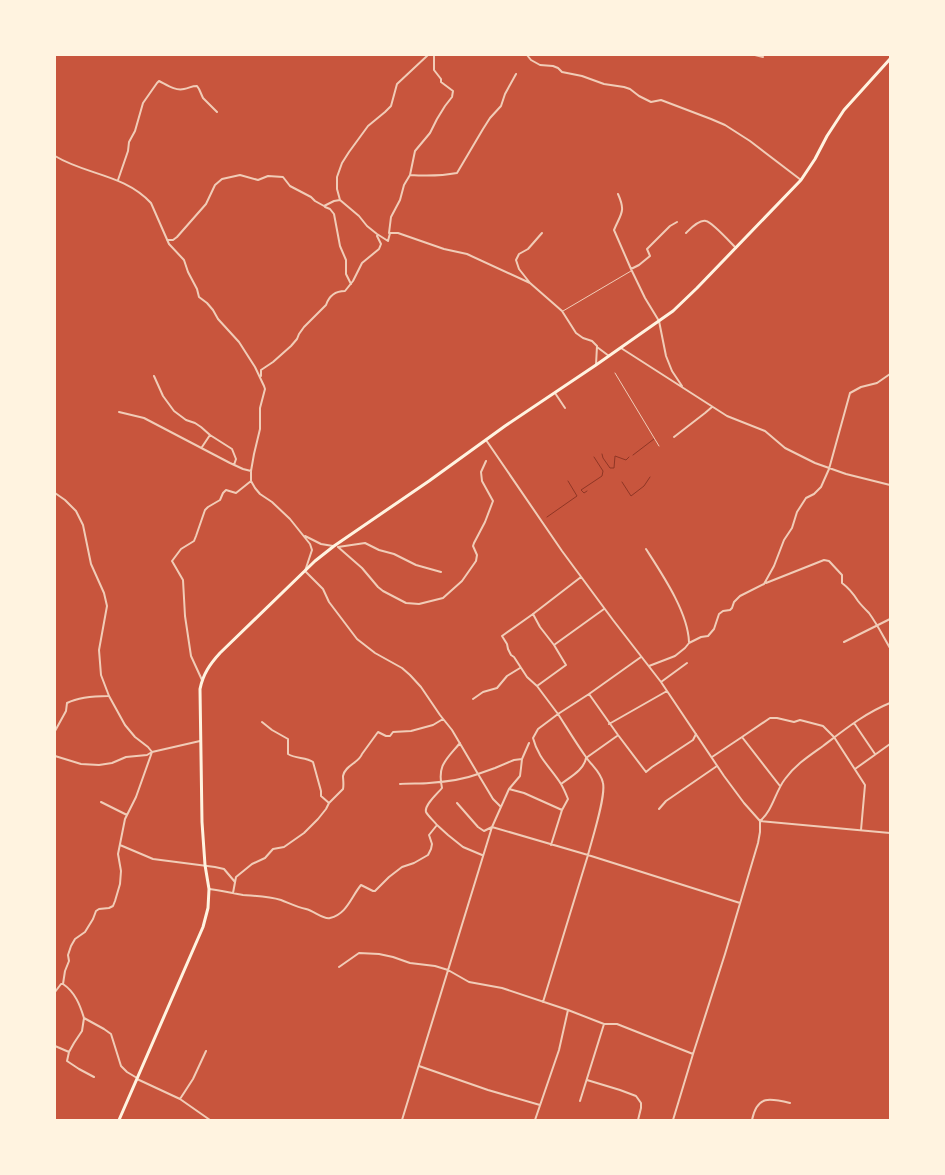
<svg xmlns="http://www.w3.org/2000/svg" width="945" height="1175" viewBox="0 0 945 1175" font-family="Merriweather,serif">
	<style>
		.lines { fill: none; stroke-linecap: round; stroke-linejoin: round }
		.stream { stroke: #8f3625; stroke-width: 1 }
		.service { stroke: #f1ccb7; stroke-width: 1 }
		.minor { stroke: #f1ccb7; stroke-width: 2 }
		.primary { stroke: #fff3e0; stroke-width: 3 }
	</style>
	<rect width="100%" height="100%" fill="#c8553d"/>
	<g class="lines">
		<path class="stream" d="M602 454 603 458 610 468H614L615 456 626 460 629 457
			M633 455 654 439
			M622 482 631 496 644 486 650 477
			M587 491 584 493 581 490 602 476 603 471 594 457
			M547 517 577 496 568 481"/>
		<path class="service" d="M563 311 631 271
			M615 373 659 446"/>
		<path class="minor" d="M527 55 531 60 540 65 553 66 558 68 562 72 582 76 604 84 624 87 630 89 639 96 651 102 661 100 711 119 725 125 750 141 801 180
			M755 55 763 57
			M55 156C86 175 124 174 151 203L169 244 184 260 188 272 197 289 199 297 207 303 213 310 218 319 239 342 255 367 264 386 265 389 260 408V429L254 454 251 471V481L255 488 260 494 272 502 290 519 310 544 312 550 305 571 323 589 329 602 357 639 375 653 402 668 410 675 421 687 440 715 452 730 478 774 495 768 514 760 522 759 529 743
			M410 175C426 176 441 176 457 173L483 129 490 118 501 106 505 94 516 74
			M118 180 128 151 129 142 135 131 143 103 157 83 159 81C167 85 175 91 184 89 190 88 191 86 197 86L199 89 203 98 217 112
			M618 194C626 212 621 213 614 230L631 269 645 298 659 321 666 356 672 371 682 386
			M340 200 337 189V177L342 163 349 152 368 126 385 112 391 106 397 84 428 55
			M325 207 330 209 334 214 340 246 346 260V274L351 284
			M389 233 391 217 400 200 404 185 410 175 415 151 430 133 437 119 445 106 452 97 453 91 441 82V79L434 70V55
			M686 233C690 229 699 219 706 221 712 222 730 242 736 248
			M167 240H173L177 237 206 204 215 185 222 179 240 175 258 180 268 176 283 177 290 186 311 197 315 201 324 206 334 201 340 200 359 216 367 226 377 234 388 241 390 233H398L444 249 467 254 530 283 562 311 576 333 583 338 592 341 597 346 596 365
			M631 269 639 265 650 256 647 249 670 226 677 222
			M530 283 519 269 516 260 519 254 528 249 542 233
			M597 347 609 356
			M621 348 727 416 765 431 785 448 815 463 846 474 890 485
			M154 376 163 396 174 411 186 420 195 423 201 427 210 435 202 447
			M261 376V370L273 362 291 346 297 339 299 334 304 327 326 305C329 296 336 291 345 291L353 281 362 263 379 249 381 244 377 236
			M555 393 565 408
			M119 412 144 418 230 463 243 469 251 471
			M210 435 232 449 236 459 234 465
			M674 437 705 413 712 407
			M486 440 562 551 613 620 661 682 724 776 744 803 760 821V832L758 843 725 954 693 1054
			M55 493 65 500 76 511 83 525 91 564 104 593 107 606 99 650 101 675 109 696 125 725 135 737 148 747 152 752 147 755 126 757 112 763 99 765 81 764 55 756
			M305 536 321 544 333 546
			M338 547 362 568 378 587 383 591 406 603 419 604 443 598 462 581 476 561 477 555 473 546 474 543 485 522 493 501 482 481 481 472 486 461
			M338 547 365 543 379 550 394 554 416 565 441 572
			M646 549C662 574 688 612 689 642
			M766 583 824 560 829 561 842 575V583C850 589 853 593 858 601 861 605 865 609 869 613 877 624 883 636 890 648
			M533 614 540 627 554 645
			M844 642 890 619
			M649 666 675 656 685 648 689 643 701 637 708 636 714 629 719 614 723 611 730 610 732 608 734 602 740 596 764 584 774 566 784 540 792 528 797 512 806 498 814 494 821 487 829 469 850 393 861 387 877 383 890 374
			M202 680 191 656 185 616 183 580 172 561 181 549 194 541 196 536 205 510 208 507 220 500 223 493 226 490 236 493 251 481
			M661 682 687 663
			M537 686 566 665 554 645 604 609
			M589 694 641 657
			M473 699 483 692 497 688 507 676 520 668
			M262 722 272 730 288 739V754C296 759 306 757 313 762L321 791V796L329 803
			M854 723 875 754
			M609 724 667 691
			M55 731 66 711 67 703C79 697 94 696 108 696
			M696 734 693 740 652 767 646 772 618 735 589 694 558 714C567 728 576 743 586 757 591 765 601 772 603 783 606 797 592 839 588 855L740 903
			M742 737 770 718H777L794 722 800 720 823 726 834 737 865 785 861 830
			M712 757 742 737 780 786
			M855 769 890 744
			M400 784C410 783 420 784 429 783 444 782 465 779 478 774L493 799 501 807
			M561 784C570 777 584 770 586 758L617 736
			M509 789 524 793 562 810 568 799C566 794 564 789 561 784 551 768 538 758 533 738L538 729 558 714 537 686 527 677 514 657 511 655 508 649 507 644 502 636 533 614 581 577
			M101 802 127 815
			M457 803 478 827 484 831 492 827 588 855 543 1002
			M659 809 666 801 717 766
			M760 821C773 810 775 792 785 779 795 765 809 756 823 746 844 730 865 713 890 703
			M760 821 890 833
			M437 825 448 835 463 847 482 855
			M120 845 153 859 215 867 224 869 235 882
			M551 845 562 810
			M209 889C220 890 231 893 243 895 255 896 268 896 281 900 289 903 297 907 306 909 314 911 324 920 330 918 347 914 351 897 361 885L373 891H375L389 877 402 867 414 863 428 855 431 849 432 844 429 835 437 825C434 821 428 816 426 812 424 805 438 793 442 788 437 765 446 760 460 743
			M233 893 236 877 252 864 265 858 273 849 284 847 304 833 318 819 326 809 329 803 343 789C344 784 343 780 343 776 345 765 359 763 362 754L378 732 386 736H390L393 732 411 731 433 725 443 719
			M339 967 359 953 379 954 393 957 410 963 435 966 448 970 469 982 502 988 568 1010 604 1024H617L693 1054 673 1120
			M55 992 61 984H63
			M84 1018 82 1031 74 1043 69 1052 67 1061 79 1069 94 1077
			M55 1046 69 1052
			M419 1066 488 1090 540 1105
			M137 1078 127 1072 121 1066 111 1034 104 1029 84 1018C80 1005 75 992 63 984L65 971 69 961 68 955 71 946 75 939 85 932 93 919 96 911 99 909 109 908 113 906 115 901 120 884 121 871 118 854 125 819 136 797 152 752 200 741
			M137 1079 180 1099 210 1120
			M587 1080 620 1090 636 1096 641 1103V1108L638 1120
			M180 1099 193 1079 206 1051
			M580 1101 604 1024
			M402 1120 492 827 509 789 520 776 521 768 522 759
			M535 1120 559 1050 568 1010
			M752 1120C757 1095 770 1098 790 1103
			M890 1120V1116"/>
		<path class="primary" d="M119 1120 203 927 208 908 209 889 205 865 202 822 200 689C203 674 210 664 220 653L315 561 334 546 429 481 505 426 596 365 673 311 697 288 801 180 815 159 827 136 844 110 890 59"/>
	</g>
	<rect width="945" height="1175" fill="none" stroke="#fff3e0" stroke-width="112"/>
</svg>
